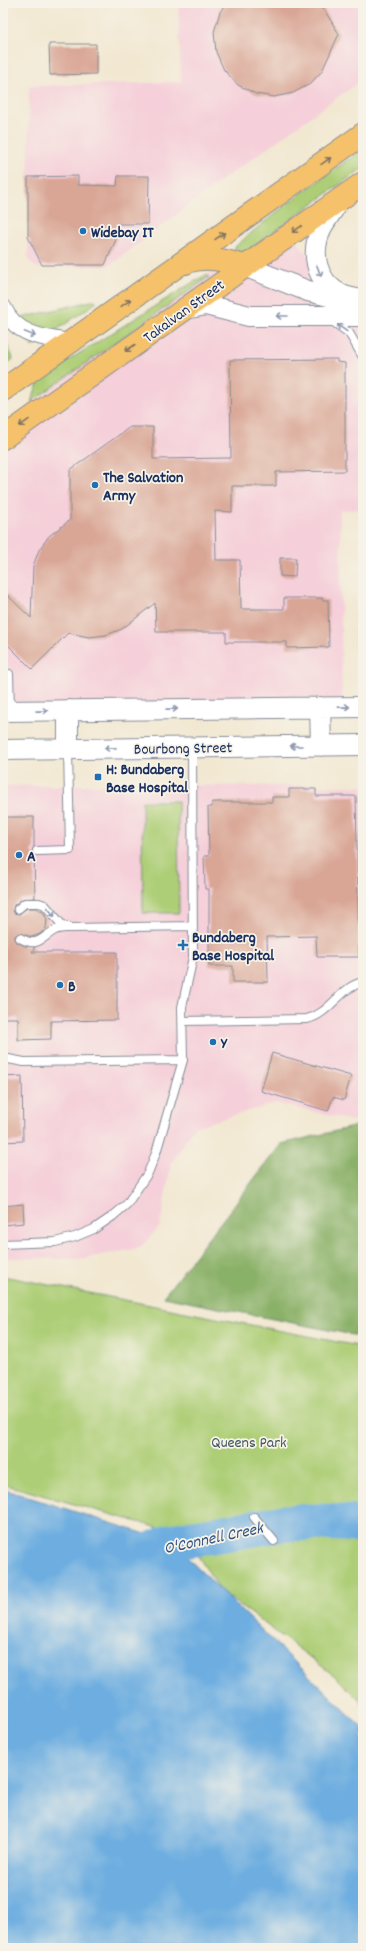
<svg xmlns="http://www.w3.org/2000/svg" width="366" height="1951" viewBox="0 0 366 1951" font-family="Dekko,sans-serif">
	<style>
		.built { fill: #f5cfd9 }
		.green { fill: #adce76; stroke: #647e6a }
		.forest { fill: #8ab167; stroke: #527062 }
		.water { fill: #6dade0; stroke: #446e9f }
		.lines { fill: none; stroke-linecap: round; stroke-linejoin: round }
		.river { stroke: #6dade0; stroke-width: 37 }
		.building { fill: #d9a695 }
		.service-casing { stroke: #868c98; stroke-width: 10 }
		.minor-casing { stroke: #868c98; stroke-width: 18 }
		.tertiary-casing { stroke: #868c98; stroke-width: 22 }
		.trunk-casing { stroke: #868c98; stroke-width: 24 }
		.service { stroke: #fff; stroke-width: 8 }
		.minor { stroke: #fff; stroke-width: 16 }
		.tertiary { stroke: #fff; stroke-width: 20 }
		.trunk { stroke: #f5c16b; stroke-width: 22 }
		.oneway { stroke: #7d7164 }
		.oneway2 { stroke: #8d97ae }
		.poi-dot { fill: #1f6fb2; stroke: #f7f3e8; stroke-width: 1.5 }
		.labels { text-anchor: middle; stroke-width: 3.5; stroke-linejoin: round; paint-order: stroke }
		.poi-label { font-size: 16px; font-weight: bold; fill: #1b2f5e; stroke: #f7f3e8; text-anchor: start }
		.street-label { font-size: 16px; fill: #1b2f5e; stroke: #f7f3e8 }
		.park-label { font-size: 16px; fill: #405764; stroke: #f7f3e8 }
		.water-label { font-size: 17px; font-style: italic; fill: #345585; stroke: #f7f3e8 }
	</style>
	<rect width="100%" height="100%" fill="#f7f3e8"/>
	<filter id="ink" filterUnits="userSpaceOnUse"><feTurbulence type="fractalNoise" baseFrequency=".025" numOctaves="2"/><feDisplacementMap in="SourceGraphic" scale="8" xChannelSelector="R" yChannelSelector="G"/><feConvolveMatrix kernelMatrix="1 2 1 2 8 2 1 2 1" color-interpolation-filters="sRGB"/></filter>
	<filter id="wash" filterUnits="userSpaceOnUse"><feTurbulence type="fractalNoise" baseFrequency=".012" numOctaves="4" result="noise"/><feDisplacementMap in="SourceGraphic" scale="16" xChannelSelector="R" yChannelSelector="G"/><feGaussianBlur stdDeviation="0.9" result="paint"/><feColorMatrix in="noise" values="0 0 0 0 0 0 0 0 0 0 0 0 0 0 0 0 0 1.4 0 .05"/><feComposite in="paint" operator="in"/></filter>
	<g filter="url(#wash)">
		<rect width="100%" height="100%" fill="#f2e8d2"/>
		<path class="built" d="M178 3H363V79L207 191 109 266 35 267 28 259 29 86 181 82Z
			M281 219 347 309 363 323V510H340L342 705 3 709V425Z
			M69 785 363 786V1112L353 1121 276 1103 194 1127 171 1164 160 1226 140 1248 79 1259 3 1258V786Z"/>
		<path class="green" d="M363 149V168L245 252 239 253 235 251V247C275 211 319 180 363 149Z
			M206 275 209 277 31 402 40 378 195 281Z
			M95 300 97 302 32 347 24 332 21 318Z
			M3 338 10 350 13 359 3 369Z
			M142 801H178L179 913H143Z
			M3 1276 363 1347V1704L335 1676 221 1591 184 1535 3 1484Z"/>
		<path class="forest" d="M363 1117V1337L163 1297 281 1144 353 1127Z"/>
		<path class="water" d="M3 1489 171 1542 363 1728V1948H3Z"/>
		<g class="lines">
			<path class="river" d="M125 1562 171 1542 284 1523 319 1522 363 1524"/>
		</g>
		<g id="blocks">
			<path class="building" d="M226 3H320L339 34 322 71 310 84 293 93 274 97 256 94 238 85 224 70 216 52 214 32 220 12Z
				M49 44H96V74L50 75Z
				M78 176V185L117 186 118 176H149L148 224H117V237L105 265H42L28 237V177Z
				M337 359V362L345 363V471L276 472V486H232V512L215 511 216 560H240L241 609H284V598H322V600H328L329 647 287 648V642H226V632H156L155 603 122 629 106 635 89 637 68 633 32 669 3 640V591L31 618 33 566 39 550 49 536 70 520V470L130 427H153V459L231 458 230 360Z
				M280 558H296L295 577 280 576Z
				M289 789H316V796H356L359 957H317L316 936 267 937 268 982H233V966H209V889H205L204 856H209L208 807H212V802H272V797H289Z
				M3 817H34V846L32 851 34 856 35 898 22 899 14 905 13 910 14 913 19 914 27 908H35L43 912 47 919 46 928 40 934 32 937 19 933 15 936V941L25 946 35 947 32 952H117V1020L51 1021V1039L18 1040V1018H3Z
				M272 1053 351 1076 344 1100 333 1097 328 1111 261 1091Z
				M22 1076 23 1141 3 1142V1077Z
				M23 1204 24 1223 3 1225V1206Z"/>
		</g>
	</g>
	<g filter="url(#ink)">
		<use href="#blocks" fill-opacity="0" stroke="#868c98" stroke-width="1"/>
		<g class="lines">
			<defs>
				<path id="service" d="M332 321 349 333 363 357
					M9 674 10 711
					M37 851 70 850 68 750
					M18 909 25 903H39L45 905 62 925 72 928C66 928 61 927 55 930 41 938 38 948 20 938
					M72 928 193 926
					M183 1021 307 1019C330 1014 340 987 363 982
					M3 1058 24 1062 183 1060
					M3 1244 55 1242 75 1237 94 1229 113 1216 127 1204 148 1173 156 1153 183 1060 182 1007 193 957 192 747
					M254 1517 274 1541"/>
				<path id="minor" d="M3 307C15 335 43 338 70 342"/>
				<path id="tertiary" d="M339 201C334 209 327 218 322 227 310 252 315 282 342 295 348 298 356 299 363 300
					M244 266 308 291 341 299
					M185 309 206 305 249 316H363
					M320 707 321 746
					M68 710V749
					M3 711 363 707
					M3 750 363 745"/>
				<path id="trunk" d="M185 263C205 255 225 260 244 266
					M3 390 363 134
					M3 438 363 183"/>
			</defs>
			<use href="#service" class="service-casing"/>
			<use href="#minor" class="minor-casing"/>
			<use href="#tertiary" class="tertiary-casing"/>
			<use href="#trunk" class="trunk-casing"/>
			<use href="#service" class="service"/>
			<use href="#minor" class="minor"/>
			<use href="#tertiary" class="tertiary"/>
			<use href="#trunk" class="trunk"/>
		</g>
		<defs><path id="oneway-shaft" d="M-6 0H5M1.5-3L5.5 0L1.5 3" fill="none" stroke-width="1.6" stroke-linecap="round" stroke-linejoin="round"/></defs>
		<g class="oneway">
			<use href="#oneway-shaft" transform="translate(326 161) rotate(-35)"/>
			<use href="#oneway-shaft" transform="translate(297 229) rotate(145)"/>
			<use href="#oneway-shaft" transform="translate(220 236) rotate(-35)"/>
			<use href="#oneway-shaft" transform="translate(126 303) rotate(-35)"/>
			<use href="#oneway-shaft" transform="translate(130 348) rotate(145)"/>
			<use href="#oneway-shaft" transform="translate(24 423) rotate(145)"/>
		</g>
		<g class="oneway2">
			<use href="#oneway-shaft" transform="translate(319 271) rotate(69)"/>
			<use href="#oneway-shaft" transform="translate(282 316) rotate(-180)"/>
			<use href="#oneway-shaft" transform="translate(342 328) rotate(-144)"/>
			<use href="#oneway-shaft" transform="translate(30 334) rotate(22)"/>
			<use href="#oneway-shaft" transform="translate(344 707) rotate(-1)"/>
			<use href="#oneway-shaft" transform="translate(172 709) rotate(-1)"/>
			<use href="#oneway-shaft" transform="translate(42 711) rotate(-1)"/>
			<use href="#oneway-shaft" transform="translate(296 746) rotate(180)"/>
			<use href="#oneway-shaft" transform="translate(110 748) rotate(179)"/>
			<use href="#oneway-shaft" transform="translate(51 912) rotate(51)"/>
		</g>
	</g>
	<g class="poi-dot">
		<circle cx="83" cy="231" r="4"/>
		<circle cx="95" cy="485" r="4"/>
		<rect x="94" y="773" width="8" height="8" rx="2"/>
		<circle cx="19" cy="855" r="4"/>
		<path d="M181 939h4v4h4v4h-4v4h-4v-4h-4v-4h4z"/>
		<circle cx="60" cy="985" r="4"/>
		<circle cx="213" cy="1042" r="4"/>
	</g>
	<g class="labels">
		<g class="poi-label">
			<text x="91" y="237">Widebay IT</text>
			<text x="103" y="482">The Salvation<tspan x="103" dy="18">Army</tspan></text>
			<text x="106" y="774">H: Bundaberg<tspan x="106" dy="18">Base Hospital</tspan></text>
			<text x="27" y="861">A</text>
			<text x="192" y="942">Bundaberg<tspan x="192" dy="18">Base Hospital</tspan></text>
			<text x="68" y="991">B</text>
			<text x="221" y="1048">Y</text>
		</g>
		<g class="street-label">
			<text transform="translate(183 310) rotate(-36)" y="6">Takalvan Street</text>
			<text transform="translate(183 747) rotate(-1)" y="6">Bourbong Street</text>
		</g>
		<g class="park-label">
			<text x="249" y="1447">Queens Park</text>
		</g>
		<g class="water-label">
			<text transform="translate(213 1537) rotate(-12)" y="6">O'Connell Creek</text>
		</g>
	</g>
	<rect width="366" height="1951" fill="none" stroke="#f7f3e8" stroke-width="16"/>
</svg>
